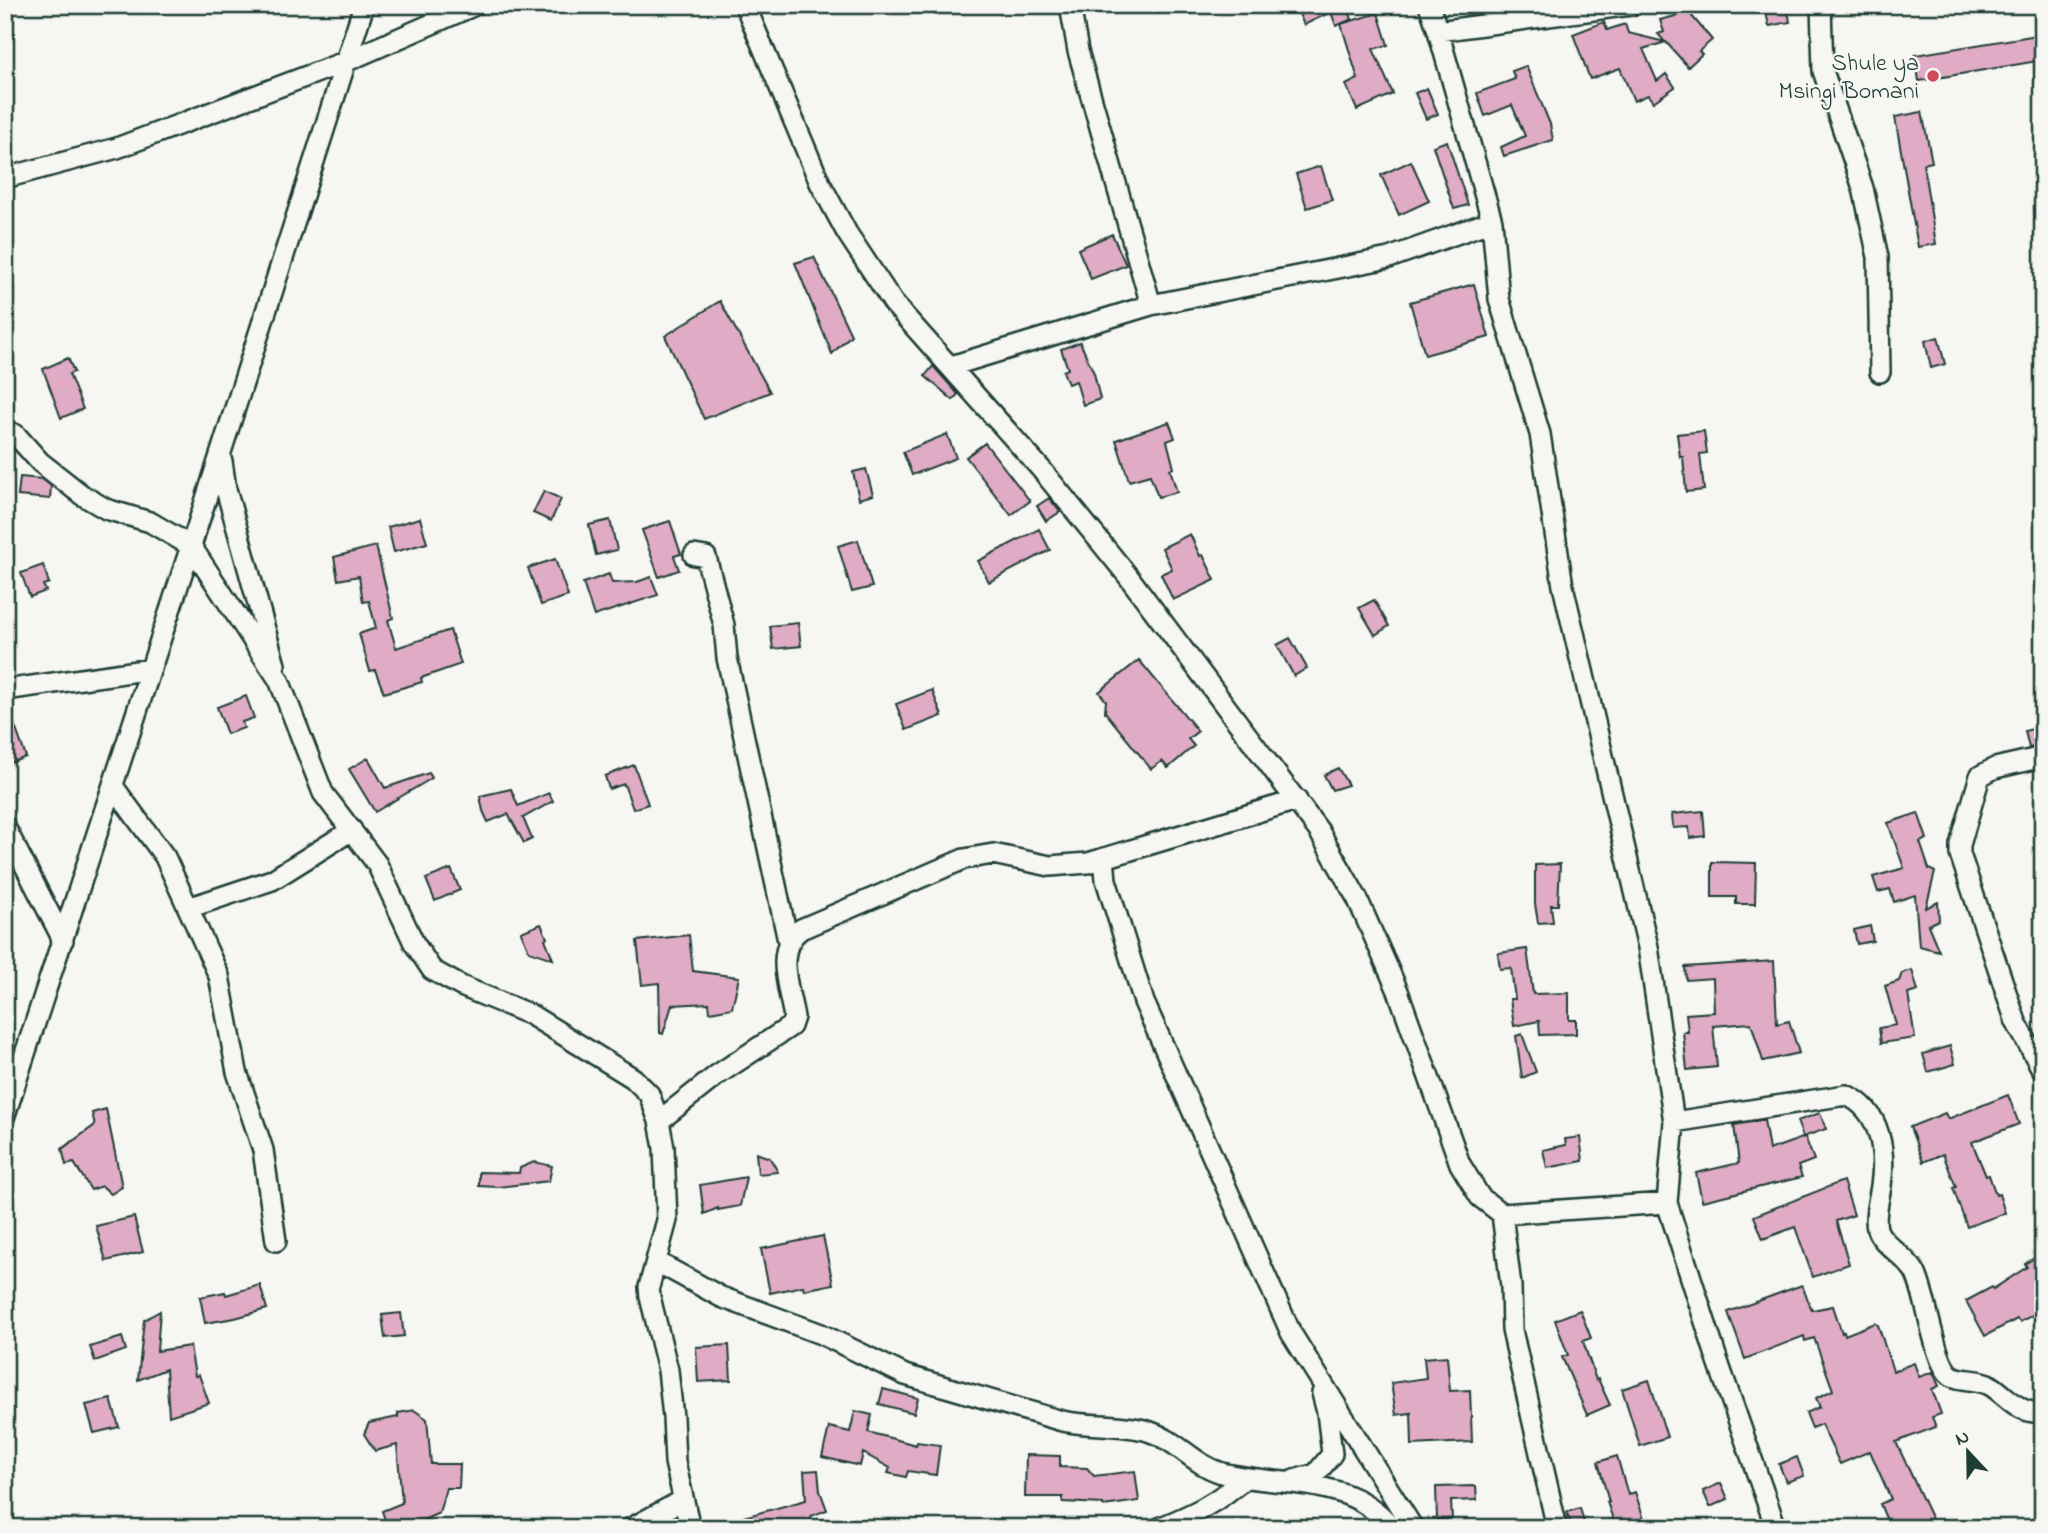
<svg xmlns="http://www.w3.org/2000/svg" width="2048" height="1533" viewBox="0 0 2048 1533" font-family="'Indie Flower',sans-serif">
	<style>
		.building { fill: #dfabc5; stroke: #1f3d34; stroke-width: 2 }
		.lines { fill: none; stroke-linecap: round; stroke-linejoin: round }
		.minor-casing { stroke: #1f3d34; stroke-width: 24 }
		.minor { stroke: #f6f6f2; stroke-width: 19 }
		.poi-dot { fill: #d1495b; stroke: #f6f6f2; stroke-width: 2.5 }
		.labels { text-anchor: middle; stroke-width: 5; stroke-linejoin: round; paint-order: stroke }
		.poi-label { font-size: 24px; fill: #1f3d34; stroke: #f6f6f2; text-anchor: end }
	</style>
	<rect width="100%" height="100%" fill="#f6f6f2"/>
	<filter id="ink" filterUnits="userSpaceOnUse"><feTurbulence type="fractalNoise" baseFrequency=".0143" numOctaves="2"/><feDisplacementMap in="SourceGraphic" scale="14" xChannelSelector="R" yChannelSelector="G"/><feConvolveMatrix kernelMatrix="1 2 1 2 8 2 1 2 1" color-interpolation-filters="sRGB"/></filter>
	<g filter="url(#ink)">
		<path class="building" d="M1295 5H1347L1352 19 1336 26 1331 12 1304 25Z
			M1776 5H1787L1790 22 1769 26 1765 7Z
			M1686 9 1712 40 1699 51 1702 54 1688 67 1666 42 1643 49 1657 81 1666 74 1675 87 1653 102 1648 95 1634 101 1620 68 1590 79 1573 34 1604 22 1607 30 1625 24 1628 33 1665 42 1658 34 1664 32 1660 20 1679 15Z
			M1378 13 1388 45 1373 49 1393 94 1357 110 1346 85 1358 79 1341 24Z
			M2043 34V60L1919 81 1915 55Z
			M1526 66 1550 124 1553 140 1504 156 1501 147 1525 136 1512 105 1485 116 1477 93 1515 79 1512 71Z
			M1427 88 1438 114 1426 119 1415 93Z
			M1922 112 1932 162 1923 164 1936 244 1918 247 1895 117Z
			M1447 141 1468 205 1454 209 1433 146Z
			M1411 161 1429 201 1399 215 1381 175Z
			M1321 166 1332 200 1307 208 1296 174Z
			M1112 234 1126 265 1091 279 1078 249Z
			M814 257 851 335 832 354 795 263Z
			M1474 284 1489 337 1425 355 1410 302Z
			M720 301 770 392 704 419 665 336Z
			M1938 337 1945 364 1931 368 1925 341Z
			M1080 342 1094 373 1100 399 1083 405 1076 381 1068 384 1063 371 1068 369 1061 349Z
			M68 358 74 372 69 374 83 409 61 418 43 369Z
			M933 366 958 394 953 400 925 376Z
			M1169 422 1175 438 1167 441 1174 468 1170 469 1177 492 1158 497 1150 475 1129 481 1116 440Z
			M1704 431 1707 453 1700 454 1704 490 1686 492 1683 457H1680L1677 434Z
			M947 434 956 458 912 475 903 452Z
			M985 443 1030 501 1011 515 966 457Z
			M866 469 873 495 859 499 853 472Z
			M20 477 42 479 51 486 50 499 18 496Z
			M544 491 561 499 551 521 533 513Z
			M1049 498 1060 512 1046 521 1037 506Z
			M420 518 427 543 394 552 388 527Z
			M610 520 617 550 596 555 589 525Z
			M670 521 681 554 674 556 679 570 659 577 642 530Z
			M1039 529 1050 550 989 582 978 561Z
			M1190 534 1200 556 1203 555 1215 580 1173 600 1161 574 1172 569 1162 548Z
			M858 540 872 587 852 592 838 546Z
			M376 546 393 618 388 620 396 648 450 630 461 664 421 678 422 682 384 693 375 670 370 671 359 634 376 628 369 601 363 602 359 576 338 580 334 557Z
			M555 559 568 596 541 605 528 568Z
			M43 565 49 583 43 585 46 591 30 597 21 573Z
			M609 574 612 583 637 582 651 577 658 595 594 616 583 583Z
			M1374 600 1389 626 1375 635 1359 608Z
			M798 623 801 646 773 649 770 626Z
			M1290 638 1307 668 1294 676 1277 645Z
			M1139 660 1198 731 1188 739 1194 746 1168 768 1162 761 1151 769 1105 712 1106 701 1099 692Z
			M932 690 942 716 906 730 896 704Z
			M246 696 254 718 242 722 244 728 227 734 217 707Z
			M7 704 26 757 5 765V705Z
			M2043 726V745L2029 748 2025 731Z
			M368 758 385 788 429 773 432 778 375 812 349 769Z
			M634 765 648 804 633 809 624 784 609 789 605 776Z
			M1338 768 1348 785 1332 790 1324 775Z
			M511 789 518 806 549 793 553 801 523 818 532 839 524 843 508 814 488 822 483 811 480 796Z
			M1703 811 1705 836 1690 838 1689 827 1673 828 1672 814Z
			M1918 813 1927 839 1920 842 1929 869 1935 872 1926 908 1938 902 1939 920 1928 925 1939 951 1919 946 1915 895 1894 902 1890 889 1878 892 1873 877 1904 868 1888 823Z
			M1712 862 1756 863 1755 904H1736V897H1712Z
			M1560 864 1558 905H1551L1553 922 1538 923 1535 904V865Z
			M451 869 460 890 435 901 426 879Z
			M541 924 547 938 545 939 553 959 529 951 521 932Z
			M1870 926 1873 941 1857 944 1854 930Z
			M689 935 693 971 739 977 732 1008 710 1012 709 1003 672 1005 663 1034 660 1033 659 983 642 985 637 941Z
			M1527 949 1533 994 1569 993V1020H1576V1034L1540 1035 1539 1021 1514 1026 1510 999H1515L1511 968 1500 969 1498 953Z
			M1774 961 1777 1024 1789 1021 1799 1053 1763 1061 1751 1023 1713 1026 1717 1067 1687 1070 1683 1032H1688L1686 1014 1714 1012 1713 978 1686 980 1685 967Z
			M1912 970 1918 991 1908 994 1915 1038 1881 1043 1879 1028 1896 1025 1885 986 1899 981 1902 973Z
			M1522 1034 1536 1072 1522 1078 1516 1036Z
			M1950 1046 1955 1064 1928 1072 1923 1054Z
			M2008 1095 2019 1124 1972 1142 1986 1176 1989 1175 1996 1195 1999 1194 2005 1213 1967 1227 1953 1188 1956 1187 1943 1154 1923 1162 1910 1127 1945 1113 1948 1119Z
			M106 1109 122 1187 111 1194 102 1186 91 1190 74 1163 66 1165 62 1149 95 1125 92 1113Z
			M1820 1113 1826 1129 1803 1137 1797 1121Z
			M1764 1120 1769 1150 1805 1137 1814 1160 1798 1166 1802 1177 1702 1201 1696 1173 1739 1163 1734 1125Z
			M1580 1137 1583 1161 1547 1168 1543 1150 1566 1145 1565 1139Z
			M756 1153 770 1158 778 1172 758 1174Z
			M534 1162 552 1166 549 1181 498 1187 479 1186V1172L519 1173 520 1168Z
			M746 1177 740 1206 718 1210V1208L704 1214 700 1185Z
			M1843 1181 1854 1215 1836 1221 1849 1264 1813 1277 1795 1227 1763 1239 1754 1216Z
			M134 1217 143 1252 106 1261 96 1226Z
			M823 1236 833 1284 804 1290 803 1286 770 1293 761 1249Z
			M2043 1252V1309L2020 1322 2017 1319 1985 1336 1966 1301 1992 1287 1993 1289 2027 1267 2025 1264Z
			M260 1285 267 1309 235 1318 205 1323 200 1297 225 1292 226 1295Z
			M1802 1285 1812 1310 1833 1306 1842 1333 1844 1332 1845 1335 1875 1323 1878 1325 1893 1371 1914 1363 1919 1377 1933 1372 1939 1386 1932 1389 1941 1414 1932 1417 1936 1427 1896 1442 1936 1528H1890L1880 1504 1891 1499 1870 1451 1840 1464 1821 1424 1812 1428 1806 1413 1820 1407 1816 1398 1833 1390 1814 1338 1805 1341 1804 1336 1745 1359 1728 1312Z
			M1580 1310 1591 1338 1583 1341 1596 1380 1598 1379 1610 1405 1587 1415 1562 1357 1568 1355 1555 1320Z
			M160 1311 157 1351 190 1346 195 1376 199 1375 209 1403 169 1416 166 1369 138 1380 144 1320Z
			M401 1313 404 1336 385 1338 382 1315Z
			M122 1337 126 1350 95 1361 90 1347Z
			M729 1345 731 1380 698 1382 696 1347Z
			M1447 1356 1450 1391 1470 1390 1472 1442 1412 1445 1411 1413 1396 1415 1391 1383 1426 1378 1424 1358Z
			M1649 1380 1667 1437 1640 1446 1622 1389Z
			M883 1389 918 1398 914 1413 879 1404Z
			M111 1399 119 1427 94 1433 86 1405Z
			M414 1410 427 1419 431 1464H460L459 1488H446L439 1513 406 1528H388L382 1511 402 1503 397 1445 375 1451 364 1434 369 1423 398 1417V1413Z
			M855 1411 872 1415 868 1432 916 1445 917 1442 940 1445 936 1475 908 1471 906 1477 888 1473 890 1468 863 1453 860 1466 822 1457 829 1427 850 1432Z
			M1026 1455 1060 1456V1467L1087 1468 1094 1476 1135 1471 1139 1501 1103 1506V1504L1063 1502V1497H1025Z
			M1617 1456 1628 1495 1635 1492 1647 1528H1616L1607 1502H1609L1598 1462Z
			M1797 1457 1804 1476 1786 1482 1779 1464Z
			M818 1470 820 1491 827 1510 811 1516 814 1528H722V1523L806 1500 804 1471Z
			M1721 1483 1728 1499 1710 1507 1703 1491Z
			M1476 1486 1477 1500 1451 1501 1452 1519 1437 1520 1436 1487Z
			M1580 1508 1584 1522 1571 1525 1567 1512Z"/>
		<g class="lines">
			<defs>
				<path id="minor" d="M745 5 820 183 847 233 894 304 1041 469 1128 576 1319 831 1357 898 1398 991 1460 1164 1480 1197 1502 1214 1667 1203
					M1070 5 1078 51 1151 305
					M1429 5 1438 31 1492 221 1499 299 1540 434 1563 586 1648 947 1674 1122 1667 1203 1717 1359 1776 1528
					M1821 5 1823 71 1863 188 1878 257 1880 372
					M1438 31 1631 5
					M5 178 117 148 347 61 475 5
					M951 366 1151 305 1389 258 1492 221
					M5 430 16 435 40 462 82 495 106 509 150 522 191 546 279 680 323 793 377 864 414 943 432 970 461 986 531 1015 633 1078 649 1094 659 1121 664 1148 667 1220 649 1287 650 1297 668 1370 673 1417 675 1462 690 1528
					M222 461 226 489 275 665
					M694 555 706 557 724 625 727 658 788 941
					M5 690 151 669
					M2043 757 1995 768 1980 776 1960 845V854L2016 1022 2043 1071
					M113 786 165 857 219 976 237 1072 263 1150 276 1241
					M5 827 63 940
					M1104 858 1106 880 1144 1002 1291 1333 1413 1528
					M188 908 272 880 352 830
					M5 1115 191 546 364 5
					M659 1121 717 1075 791 1026 794 1017C789 988 773 948 801 929L964 859 993 854 1050 866 1088 863 1297 800
					M1674 1122 1846 1095C1881 1110 1886 1152 1881 1186 1879 1199 1874 1216 1877 1229 1882 1245 1905 1255 1915 1272 1927 1294 1934 1366 1952 1376 1964 1382 1981 1378 1993 1387 2009 1398 2020 1415 2043 1412
					M1502 1214 1511 1286 1512 1330 1557 1528
					M657 1262 721 1297 821 1334 905 1375 1062 1421C1090 1427 1120 1423 1148 1431 1177 1440 1194 1465 1222 1473 1281 1488 1349 1474 1392 1528
					M1294 1480 1316 1474 1332 1454 1327 1412 1322 1393
					M631 1528 683 1500
					M1159 1528C1195 1513 1215 1504 1245 1478"/>
			</defs>
			<use href="#minor" class="minor-casing"/>
			<use href="#minor" class="minor"/>
		</g>
	</g>
	<circle class="poi-dot" cx="1933" cy="76" r="7"/>
	<g class="labels">
		<g class="poi-label">
			<text x="1919" y="70">Shule ya<tspan x="1919" dy="28">Msingi Bomani</tspan></text>
		</g>
	</g>
	<rect width="2048" height="1533" fill="none" stroke="#f6f6f2" stroke-width="28"/>
	<rect x="14" y="14" width="2020" height="1505" fill="none" stroke="#1f3d34" stroke-width="2.5" filter="url(#ink)"/>
	<g transform="translate(1968 1452) rotate(338)" stroke="#f6f6f2" stroke-width="5" paint-order="stroke">
	<path d="M0-5L12 26L0 18L-12 26Z" fill="#1f3d34"/>
	<text y="-10" font-size="19" font-weight="bold" text-anchor="middle" fill="#1f3d34">N</text>
	</g>
</svg>
